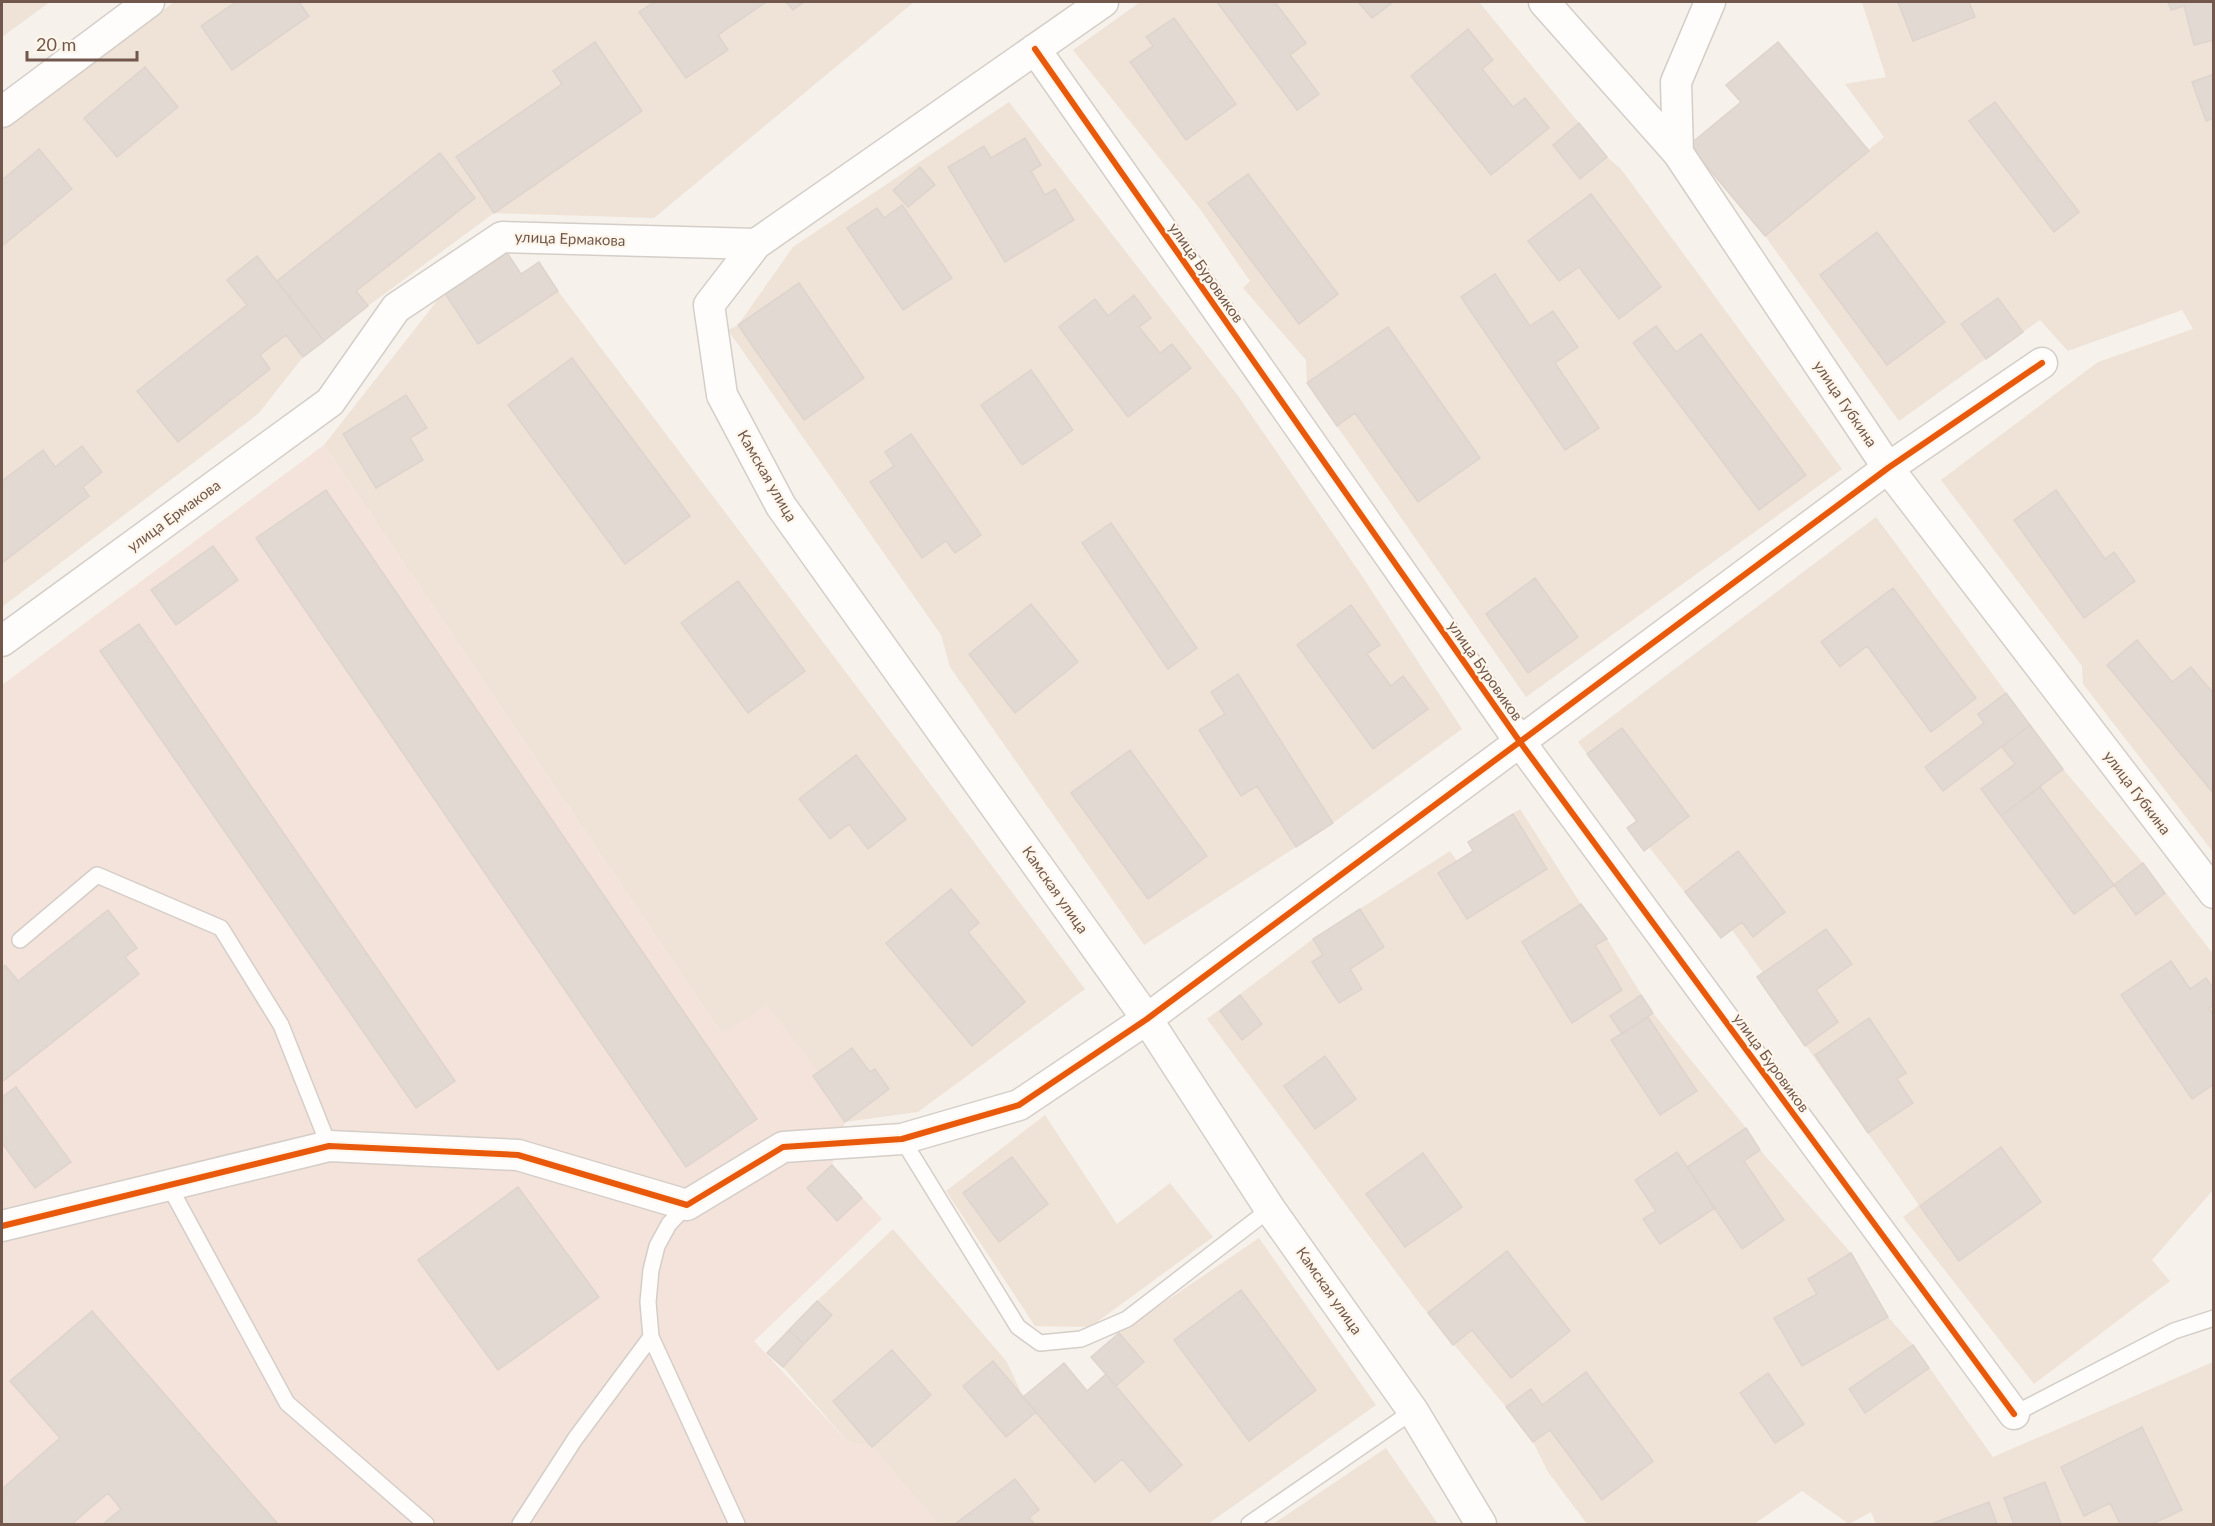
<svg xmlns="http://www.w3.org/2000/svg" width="2215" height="1526" viewBox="0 0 2215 1526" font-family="Lato,sans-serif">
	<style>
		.residential { fill: #efe3d8 }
		.commercial { fill: #f3e3db }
		.building { fill: #e2d9d2; stroke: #ded4cd; stroke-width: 1.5 }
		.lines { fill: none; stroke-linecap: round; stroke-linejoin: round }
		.service-casing { stroke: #d5cec8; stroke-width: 18 }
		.minor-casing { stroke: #d5cec8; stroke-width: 33 }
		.service { stroke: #fefdfc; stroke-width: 15 }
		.minor { stroke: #fefdfc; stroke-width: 30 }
		.cycleway-casing { stroke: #fef6eb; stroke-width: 10 }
		.cycleway { stroke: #e8590c; stroke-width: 6 }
		.labels { text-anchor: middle; stroke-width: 4.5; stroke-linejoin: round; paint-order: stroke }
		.street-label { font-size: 15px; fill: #72584c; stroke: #fef6eb }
	</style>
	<rect width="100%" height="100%" fill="#f6f1ea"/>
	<path class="residential" d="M2 2H50L2 37Z
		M174 2H914L654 218 494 213 368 306 303 357 258 414 2 607V129Z
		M1140 2H1479L1607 157 1621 169 1842 469 1526 697 1307 383 1306 360 1243 288 1250 281 1200 209 1073 50Z
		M1862 2H2213V852L2083 684 2082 666 1941 480 2098 362 2193 329 2182 310 2068 351 2040 320 1899 421 1765 236 1884 137 1845 84 1886 77Z
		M1009 102 1236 393 1360 573 1462 729 1333 823 1144 945 950 667 941 635 728 330 738 325 793 247Z
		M506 251 521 274 539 262 558 291 1085 989 918 1112 845 1122 813 1076 818 1072 722 1034 324 445 444 292Z
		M1876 517 2063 769 2143 863 2213 954V1190L2152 1260 2170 1281 2034 1384 1903 1217 1919 1205 1757 977 1763 973 1732 930 1721 938 1649 847 1644 851 1627 828 1637 820 1578 742Z
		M1520 809 1581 904 1607 939 1653 1013 1746 1128 1760 1150 1851 1253 1888 1317 1913 1345 1993 1457 2213 1362V1524H1876L1871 1512 1849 1524 1802 1491 1754 1524H1587L1548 1472 1533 1442 1506 1407 1420 1304 1207 1019 1313 939 1450 851 1457 861 1473 851 1468 842Z
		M1045 1115 1117 1224 1170 1183 1213 1237 1090 1327 1035 1326 946 1191Z
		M893 1229 1007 1362 1023 1397 1064 1363 1087 1391 1106 1374 1091 1357 1119 1333 1259 1238 1376 1405 1208 1524H938L872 1447 847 1441 783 1367 767 1353 817 1301Z
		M1386 1448 1438 1524H1273Z"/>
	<path class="commercial" d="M324 445 722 1034 767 1005 819 1072 813 1077 845 1122 832 1165 882 1219 754 1341 847 1441 872 1447 938 1524H2V685Z"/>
	<path class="building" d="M236 2H299L309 16 232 70 201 26Z
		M654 2H766L718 35 728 50 686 78 639 12Z
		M786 2H804L793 10Z
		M1217 2H1275L1306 43 1290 55 1319 94 1297 110Z
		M1358 2H1393L1372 18Z
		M1898 2H1969L1975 17 1913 41Z
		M2168 2H2214V40L2194 45 2184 6 2171 10Z
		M1174 18 1236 104 1186 140 1130 62 1153 46 1146 37Z
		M1468 29 1493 60 1482 69 1513 107 1525 98 1549 128 1491 175 1411 76Z
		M595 42 642 111 494 213 456 157 562 84 553 71Z
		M1778 42 1869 151 1765 236 1689 145 1741 102 1726 85Z
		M145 67 178 107 117 157 84 118Z
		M2214 74V118L2206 121 2192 82Z
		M1995 102 2079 212 2054 232 1969 121Z
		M1579 123 1607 157 1580 179 1553 145Z
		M1025 138 1041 165 1031 171 1045 195 1055 189 1074 220 1005 262 948 167 984 146 991 158Z
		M39 149 72 189 2 246V180Z
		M440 153 475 198 356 291 368 306 324 341 277 281Z
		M920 167 935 185 908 207 893 190Z
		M1248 174 1338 294 1299 324 1208 203Z
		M1591 194 1661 287 1619 319 1579 267 1559 281 1528 241Z
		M902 205 952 278 903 310 847 228 877 208 884 218Z
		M1877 232 1945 322 1887 365 1820 275Z
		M506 251 521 274 539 262 558 291 478 344 444 292Z
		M257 256 324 341 303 357 286 335 260 355 270 369 178 442 137 391 247 305 227 280Z
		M1495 274 1530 326 1553 311 1578 347 1555 363 1599 428 1565 450 1461 297Z
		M799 283 864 378 804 420 738 325Z
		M1134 295 1151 318 1139 327 1160 353 1172 344 1191 368 1128 417 1059 327 1095 299 1108 316Z
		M1998 298 2023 332 1986 359 1961 324Z
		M1656 326 1676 352 1701 334 1806 475 1759 510 1633 343Z
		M1388 327 1480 458 1418 502 1355 413 1337 426 1307 383Z
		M572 358 690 516 625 564 508 405Z
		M1031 370 1073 430 1022 465 981 405Z
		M406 395 427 428 410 438 423 460 376 488 343 434Z
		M911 434 981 535 955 553 946 541 922 558 870 482 894 466 885 452Z
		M82 446 102 472 83 487 89 496 2 563V481L43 450 55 467Z
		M326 490 757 1119 686 1167 256 538Z
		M2056 490 2105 559 2114 552 2135 581 2084 618 2014 520Z
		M1111 523 1197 648 1168 669 1082 543Z
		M213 546 238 580 176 625 151 590Z
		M1535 578 1578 637 1528 673 1486 614Z
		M738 581 805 671 748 713 681 623Z
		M1893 588 1976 698 1931 732 1867 646 1840 667 1821 642Z
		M1031 604 1078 662 1015 713 969 654Z
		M1351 605 1380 645 1367 654 1391 686 1403 676 1428 709 1373 749 1297 645Z
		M139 624 455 1081 416 1108 100 651Z
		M2137 640 2172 682 2191 667 2214 694V794L2107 665Z
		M1238 674 1333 823 1296 847 1257 786 1241 796 1199 730 1225 714 1211 692Z
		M2006 693 2030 725 1943 791 1925 767 1984 723 1978 714Z
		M2030 725 2063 769 2001 816 1981 789 2015 764 2002 747Z
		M1622 728 1689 816 1644 851 1627 828 1637 821 1587 754Z
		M1130 750 1207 856 1148 899 1071 793Z
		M856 755 906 819 868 849 849 824 830 839 799 799Z
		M2040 787 2114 885 2074 914 2001 816Z
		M1513 814 1547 869 1467 919 1438 873 1473 851 1468 842Z
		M1738 851 1785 912 1753 937 1742 922 1721 938 1685 892Z
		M2143 863 2165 893 2136 915 2114 885Z
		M951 889 979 923 968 932 1025 1002 972 1046 886 943Z
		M1581 904 1607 939 1595 945 1622 990 1572 1023 1522 942Z
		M1360 909 1384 947 1350 969 1362 989 1339 1003 1312 962 1323 955 1313 939Z
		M108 910 137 948 125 957 139 974 2 1082V968L5 965 18 981Z
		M1826 929 1852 964 1816 990 1838 1022 1805 1046 1757 977Z
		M2171 961 2190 989 2206 978 2214 989V1005L2209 1008 2214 1015V1084L2192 1099 2121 995Z
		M1240 995 1262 1024 1242 1040 1220 1011Z
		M1641 995 1653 1013 1622 1034 1610 1016Z
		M1648 1017 1697 1091 1660 1115 1611 1040Z
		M1869 1018 1906 1073 1897 1079 1913 1103 1868 1133 1815 1055Z
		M852 1048 870 1072 875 1069 889 1089 845 1122 813 1076Z
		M1325 1056 1356 1099 1315 1129 1284 1086Z
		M16 1087 71 1162 35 1188 2 1143V1097Z
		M1746 1128 1760 1150 1744 1161 1784 1220 1742 1249 1687 1167Z
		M2001 1147 2041 1202 1959 1261 1920 1206Z
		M1677 1152 1715 1208 1660 1244 1643 1219 1656 1211 1635 1180Z
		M1423 1153 1462 1207 1405 1247 1366 1194Z
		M1012 1157 1048 1204 999 1242 963 1193Z
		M832 1165 862 1198 837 1221 807 1188Z
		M518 1187 599 1297 498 1370 418 1260Z
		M1507 1251 1570 1331 1511 1378 1472 1330 1453 1345 1428 1313Z
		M1851 1253 1888 1317 1802 1366 1774 1318 1817 1294 1808 1279Z
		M1241 1290 1316 1390 1249 1441 1174 1340Z
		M817 1301 832 1315 804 1344 789 1330Z
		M92 1311 278 1524H103L121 1509 108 1493 72 1524H2V1489L60 1438 10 1381Z
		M789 1330 804 1344 783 1367 767 1353Z
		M1119 1333 1144 1362 1116 1386 1091 1357Z
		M1913 1345 1929 1368 1865 1413 1849 1389Z
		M892 1350 931 1395 872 1447 833 1401Z
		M993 1361 1036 1412 1006 1437 963 1386Z
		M1064 1363 1087 1391 1106 1374 1182 1465 1150 1492 1122 1459 1095 1482 1023 1397Z
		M1586 1372 1653 1461 1602 1500 1550 1430 1533 1442 1506 1407 1531 1389 1542 1405Z
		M1768 1373 1804 1424 1775 1443 1740 1393Z
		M2142 1427 2182 1510 2152 1524H2120L2110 1503 2084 1516 2061 1467Z
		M1015 1479 1039 1510 1029 1518 1035 1524H955Z
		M2045 1482 2061 1524H2014L2004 1498Z
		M1989 1502 1997 1524H1931Z"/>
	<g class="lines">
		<defs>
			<path id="service" d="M20 940 97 875 221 928 281 1025 329 1146
				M902 1139 1018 1327 1040 1343 1081 1339 1127 1319 1270 1209
				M168 1184 287 1403 426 1524
				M687 1205 669 1224 657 1246 651 1270 648 1302 651 1337 737 1524
				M2014 1414 2174 1331 2214 1318
				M520 1524 575 1439 651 1337
				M1249 1524 1413 1411"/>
			<path id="minor" d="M1544 2 1678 153 1888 468 2214 893
				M1035 49 1520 742 2014 1414
				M2 112 149 2
				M1678 153 1676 82 1710 2
				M756 244 709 305 722 395 781 506 1147 1019 1270 1209 1413 1411 1481 1524
				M2 641 330 402 396 308 502 237 756 244 1103 2
				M2 1226 329 1146 518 1155 687 1205 783 1147 902 1139 1019 1105 1147 1019 1888 468 2042 363"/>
		</defs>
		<use href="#service" class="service-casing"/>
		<use href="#minor" class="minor-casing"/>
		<use href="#service" class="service"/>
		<use href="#minor" class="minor"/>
		<defs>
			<path id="cycleway" d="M1035 49 1520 742 2014 1414
				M2 1226 329 1146 518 1155 687 1205 783 1147 902 1139 1019 1105 1147 1019 1888 468 2042 363"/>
		</defs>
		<use href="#cycleway" class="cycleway-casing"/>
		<use href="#cycleway" class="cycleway"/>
	</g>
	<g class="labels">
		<g class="street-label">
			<text transform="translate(570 239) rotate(2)" y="5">улица Ермакова</text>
			<text transform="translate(1206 273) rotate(55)" y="5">улица Буровиков</text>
			<text transform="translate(1845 404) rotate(56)" y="5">улица Губкина</text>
			<text transform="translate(767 476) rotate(60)" y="5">Камская улица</text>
			<text transform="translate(174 516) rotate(-36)" y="5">улица Ермакова</text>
			<text transform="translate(1485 671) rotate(55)" y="5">улица Буровиков</text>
			<text transform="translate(2137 793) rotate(53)" y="5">улица Губкина</text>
			<text transform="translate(1055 890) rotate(55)" y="5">Камская улица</text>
			<text transform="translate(1771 1063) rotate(54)" y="5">улица Буровиков</text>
			<text transform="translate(1329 1291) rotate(55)" y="5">Камская улица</text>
		</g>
	</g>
	<rect width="2215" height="1526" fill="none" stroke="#72584c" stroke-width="6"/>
	<path d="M27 51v9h110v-9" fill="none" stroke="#72584c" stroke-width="3"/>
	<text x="36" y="51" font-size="18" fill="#72584c" stroke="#fef6eb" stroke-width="4.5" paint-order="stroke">20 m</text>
</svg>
